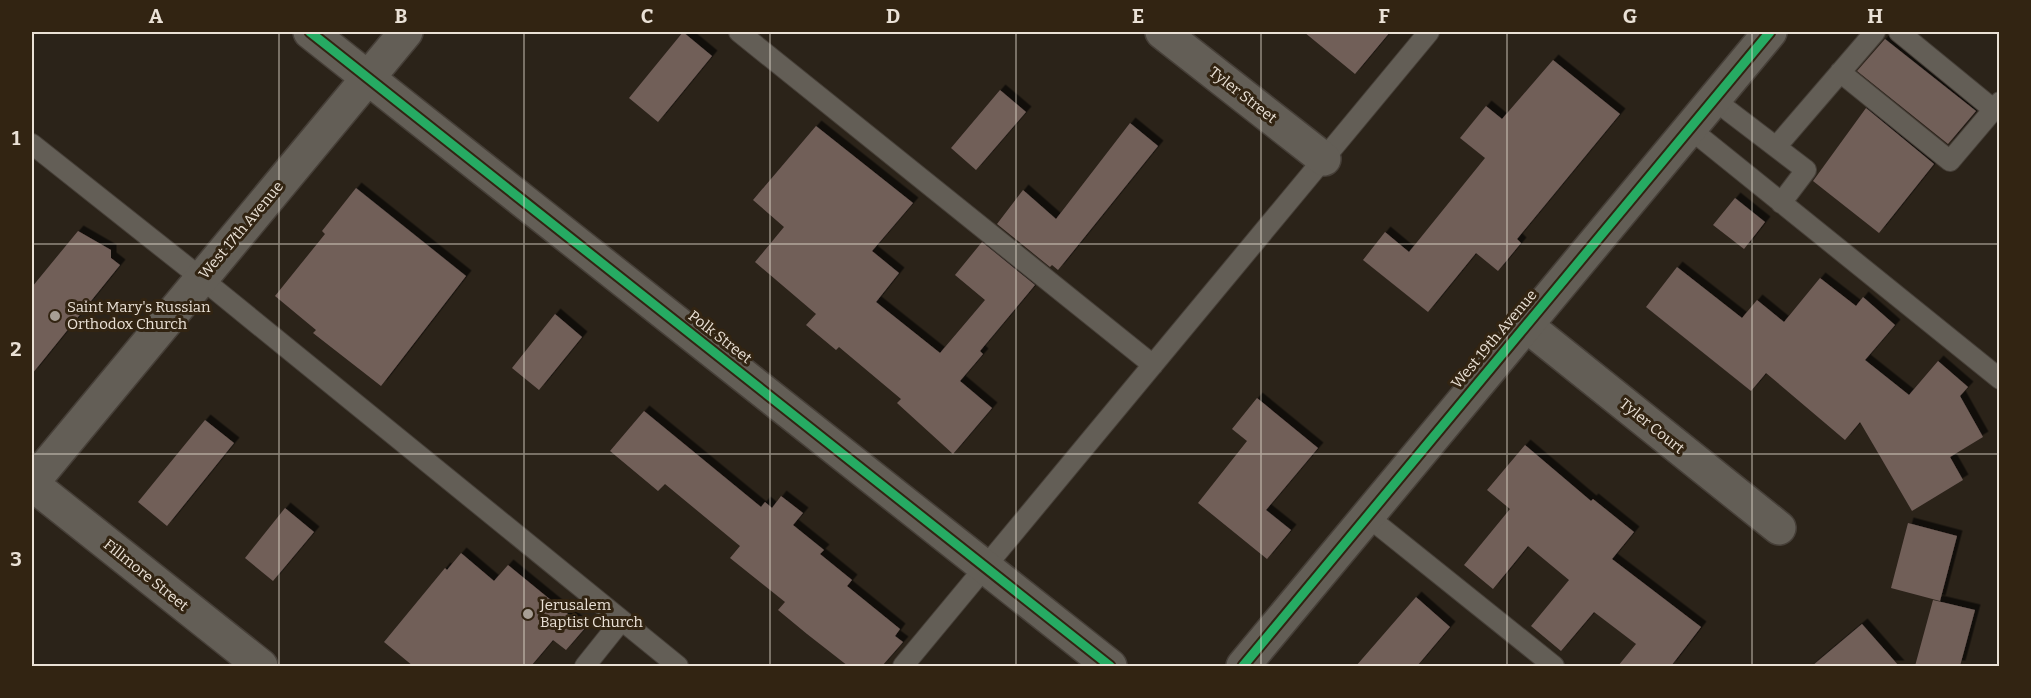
<svg xmlns="http://www.w3.org/2000/svg" width="2031" height="698" viewBox="0 0 2031 698" font-family="Bitter,serif">
	<style>
		.building { fill: #715e59; filter: url(#shadow) }
		.lines { fill: none; stroke-linecap: round; stroke-linejoin: round }
		.service-casing { stroke: #463f38; stroke-width: 22 }
		.minor-casing { stroke: #463f38; stroke-width: 36 }
		.tertiary-casing { stroke: #463f38; stroke-width: 36 }
		.service { stroke: #635e56; stroke-width: 20 }
		.minor { stroke: #635e56; stroke-width: 33 }
		.tertiary { stroke: #635e56; stroke-width: 33 }
		.cycleway-casing { stroke: #322412; stroke-width: 13 }
		.cycleway { stroke: #26ab63; stroke-width: 9 }
		.grid { fill: none; stroke: #eae1d6; stroke-width: 1.5; stroke-opacity: 0.55 }
		.poi-dot { fill: #a79e94; stroke: #322412; stroke-width: 2 }
		.labels { text-anchor: middle; stroke-width: 6; stroke-linejoin: round; paint-order: stroke }
		.street-label { font-size: 15px; fill: #eae1d6; stroke: #322412 }
		.poi-label { font-size: 15px; fill: #eae1d6; stroke: #322412; text-anchor: start }
		.neatline { fill: none; stroke: #eae1d6; stroke-width: 2 }
		.grid-label { font-size: 20px; text-anchor: middle; font-weight: bold; fill: #eae1d6 }
	</style>
	<defs>
		<filter id="shadow"><feDropShadow dx="5.5" dy="-5.5" stdDeviation="0" flood-color="#0009"/></filter>
	</defs>
	<rect width="100%" height="100%" fill="#2b2319"/>
	<path class="building" d="M683 32 712 56 658 122 629 98Z
		M1304 32H1390L1355 74Z
		M1885 39 1976 111 1948 144 1857 71Z
		M1553 60 1620 114 1517 239 1521 243 1498 271 1476 253 1428 312 1363 260 1385 232 1409 252 1485 158 1460 138 1486 106 1502 119Z
		M1000 90 1026 112 976 170 951 148Z
		M1866 108 1934 164 1879 233 1813 181Z
		M1130 123 1158 146 1058 270 1052 265 1050 267 997 224 1023 190 1056 219Z
		M816 126 913 203 872 251 899 273 876 302 940 353 985 300 955 275 982 242 1035 285 980 351 983 354 960 381 992 408 953 454 897 403 901 399 839 347 836 350 806 325 816 314 755 262 784 227 753 200Z
		M356 188 466 276 381 386 313 333 316 330 275 296 325 234 322 231Z
		M1735 198 1765 222 1744 249 1713 225Z
		M78 231 111 250V258L120 265 32 374V287Z
		M1677 267 1742 318 1757 300 1784 322 1820 278 1856 306 1863 297 1895 325 1865 360 1909 395 1938 361 1968 387 1960 396 1983 437 1950 457 1963 480 1912 511 1860 422 1845 440 1766 373 1751 391 1646 307Z
		M555 314 582 337 539 390 512 368Z
		M1257 398 1318 448 1266 510 1291 530 1267 559 1198 503 1247 441 1232 429Z
		M644 411 761 507 765 502 772 508 781 496 803 513 793 525 824 550 820 554 852 580 847 586 900 629 895 636 903 642 882 666H848L807 634 778 610 785 602 730 558 740 546 665 484 658 491 610 451Z
		M205 420 234 443 167 526 138 502Z
		M1525 445 1591 501 1593 499 1634 532 1612 559 1701 627 1671 666H1618L1636 644 1594 612 1561 651 1531 626 1569 580 1528 546 1493 589 1464 565 1510 509 1487 490Z
		M285 508 314 532 273 581 245 558Z
		M1908 523 1957 536 1940 601 1891 588Z
		M461 553 494 581 508 565 585 628 566 650 553 640 531 666H413L384 642 445 568 447 570Z
		M1416 597 1450 627 1417 666H1356Z
		M1933 600 1975 610 1960 666H1915Z
		M1862 624 1899 666H1812Z"/>
	<g class="lines">
		<defs>
			<path id="service" d="M739 32 1153 365
				M1899 32 1993 109
				M1840 72 1950 161 2000 102
				M1713 99 1806 170 1781 203
				M1689 128 2000 379
				M32 144 201 278 678 666
				M1776 147 1875 32
				M1367 516 1554 666
				M585 666 621 621
				M903 666 1429 32"/>
			<path id="minor" d="M310 32 1110 666
				M1162 32 1324 159
				M1526 325 1779 528
				M32 483 406 32
				M32 484 261 666"/>
			<path id="tertiary" d="M1243 666 1770 32"/>
		</defs>
		<use href="#service" class="service-casing"/>
		<use href="#minor" class="minor-casing"/>
		<use href="#tertiary" class="tertiary-casing"/>
		<use href="#service" class="service"/>
		<use href="#minor" class="minor"/>
		<use href="#tertiary" class="tertiary"/>
		<defs>
			<path id="cycleway" d="M310 32 1110 666
				M1243 666 1770 32"/>
		</defs>
		<use href="#cycleway" class="cycleway-casing"/>
		<use href="#cycleway" class="cycleway"/>
	</g>
	<path class="grid" d="M279 32V666M524 32V666M770 32V666M1016 32V666M1261 32V666M1507 32V666M1752 32V666M32 244H2000M32 454H2000"/>
	<g class="poi-dot">
		<circle cx="55" cy="316" r="6"/>
		<circle cx="528" cy="614" r="6"/>
	</g>
	<g class="labels">
		<g class="street-label">
			<text transform="translate(1243 95) rotate(38)" y="5">Tyler Street</text>
			<text transform="translate(241 230) rotate(-50)" y="5">West 17th Avenue</text>
			<text transform="translate(720 337) rotate(38)" y="5">Polk Street</text>
			<text transform="translate(1494 339) rotate(-50)" y="5">West 19th Avenue</text>
			<text transform="translate(1652 426) rotate(39)" y="5">Tyler Court</text>
			<text transform="translate(146 575) rotate(39)" y="5">Fillmore Street</text>
		</g>
		<g class="poi-label">
			<text x="67" y="312">Saint Mary's Russian<tspan x="67" dy="17">Orthodox Church</tspan></text>
			<text x="540" y="610">Jerusalem<tspan x="540" dy="17">Baptist Church</tspan></text>
		</g>
	</g>
	<rect width="2031" height="698" fill="none" stroke="#322412" stroke-width="66"/>
	<rect x="33" y="33" width="1965" height="632" class="neatline"/>
	<g class="grid-label">
		<text x="156" y="23">A</text>
		<text x="401" y="23">B</text>
		<text x="647" y="23">C</text>
		<text x="893" y="23">D</text>
		<text x="1138" y="23">E</text>
		<text x="1384" y="23">F</text>
		<text x="1630" y="23">G</text>
		<text x="1875" y="23">H</text>
		<text x="16" y="145">1</text>
		<text x="16" y="356">2</text>
		<text x="16" y="566">3</text>
	</g>
</svg>
